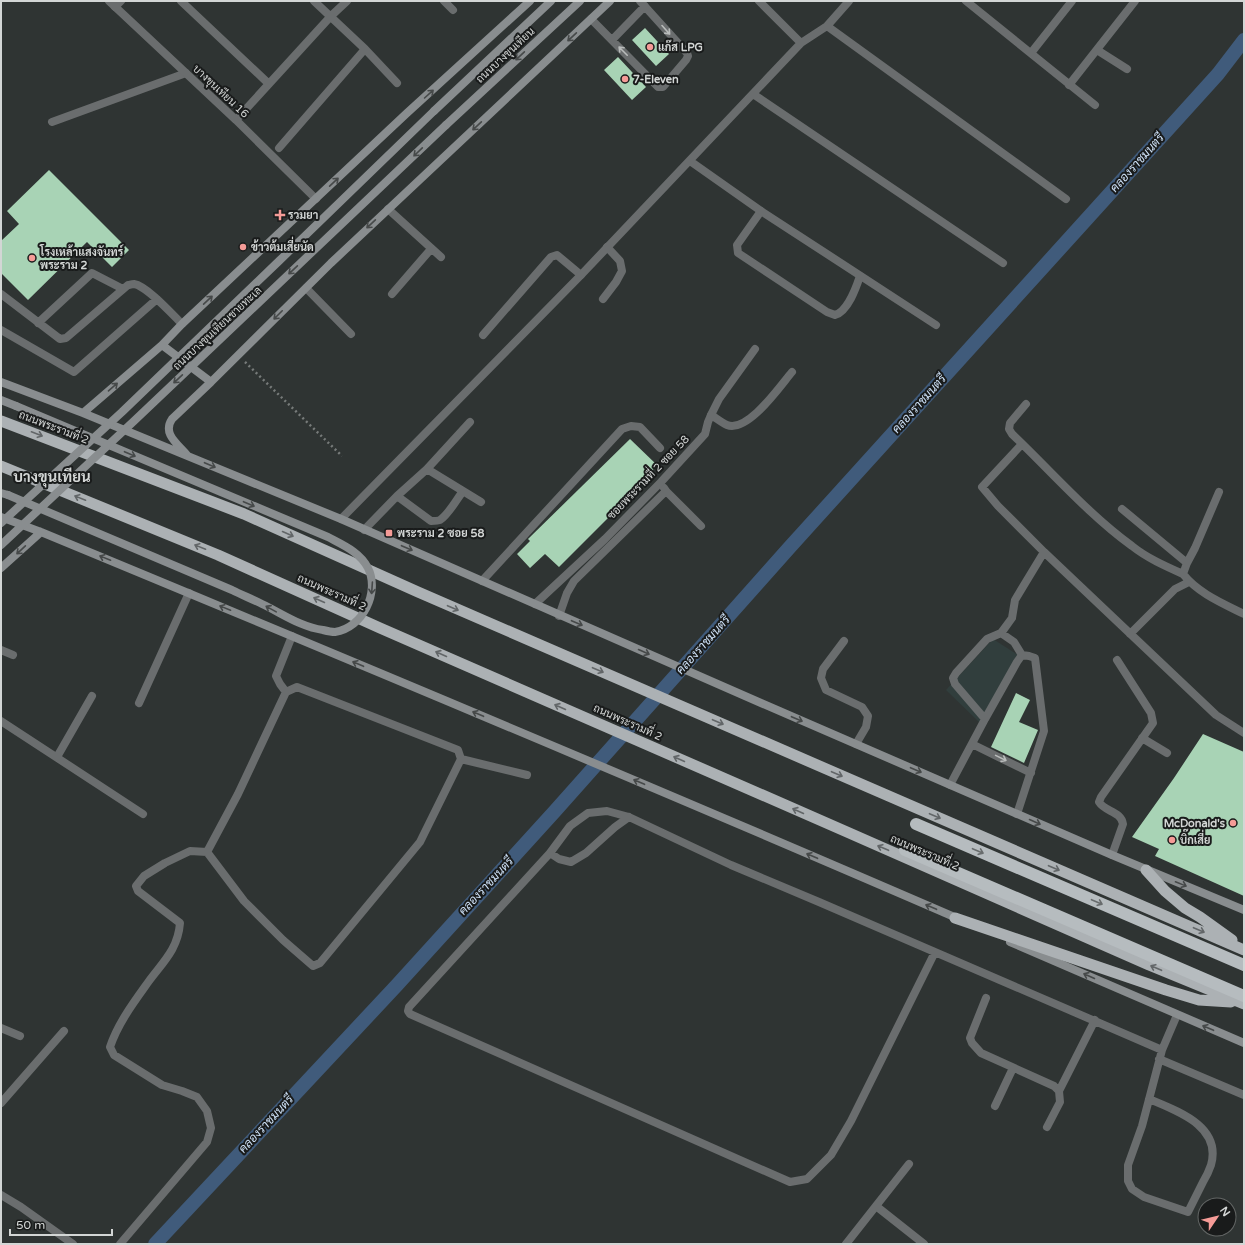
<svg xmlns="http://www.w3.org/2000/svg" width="1245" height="1245" viewBox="0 0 1245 1245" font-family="'Varela Round',Sarabun,sans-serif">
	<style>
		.built { fill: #313e3d }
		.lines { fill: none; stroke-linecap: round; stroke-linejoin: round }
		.canal { stroke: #405b7b; stroke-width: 14 }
		.building { fill: #a8d3b5 }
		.path { stroke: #777b7a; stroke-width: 2.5; stroke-dasharray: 2 3; stroke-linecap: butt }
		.service { stroke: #6a6d6e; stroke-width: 8 }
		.minor { stroke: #6a6d6e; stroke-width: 8 }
		.secondary { stroke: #898d8f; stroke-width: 8 }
		.trunk { stroke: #acb1b4; stroke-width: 11 }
		.motorway { stroke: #b6bcbf; stroke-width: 12 }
		.secondary-bridge { stroke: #898d8f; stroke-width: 8 }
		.oneway { stroke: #b9bcbb }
		.oneway2 { stroke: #464949 }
		.oneway3 { stroke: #626668 }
		.oneway4 { stroke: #686c6d }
		.poi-dot { fill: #f59b97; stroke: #191b1b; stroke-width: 1.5 }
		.labels { text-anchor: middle; stroke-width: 4; stroke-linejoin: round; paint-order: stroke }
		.poi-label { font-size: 11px; font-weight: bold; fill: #d3d6d5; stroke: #191b1b; text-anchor: start }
		.street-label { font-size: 11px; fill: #d3d6d5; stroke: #191b1b }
		.water-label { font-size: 12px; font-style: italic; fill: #cfe2f8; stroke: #191b1b }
		.district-label { font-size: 15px; font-weight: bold; fill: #d3d6d5; stroke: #191b1b }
	</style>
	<rect width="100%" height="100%" fill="#2f3433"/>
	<path class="built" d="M993 639 1018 655 979 722 946 690Z"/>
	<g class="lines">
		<path class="canal" d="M155 1244 397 985 555 811 789 548 1218 74 1244 40"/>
	</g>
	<path class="building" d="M645 28 669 54 656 66 632 40Z
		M618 57 646 87 632 100 604 70Z
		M49 170 129 250 112 267 87 242 28 300 1 273V241L19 224 7 211Z
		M630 439 657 465 633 493 559 567 545 554 530 568 517 554 530 541 528 539Z
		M1016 693 1030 700 1019 722 1038 730 1024 763 991 747Z
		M1203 734 1244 752V896L1155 856 1159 849 1132 837 1174 778Z"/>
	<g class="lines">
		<path class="path" d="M245 362 342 456"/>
		<path class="service" d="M115 7 121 1
			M591 19 658 87H663L686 60 688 56 687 53 640 1
			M612 40 645 6
			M52 122 186 73
			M388 209 441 257
			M761 211 737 245 738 253 827 312 835 315C848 311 856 288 860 276
			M1 294 60 339 66 338 128 285C130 285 131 284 134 284 147 286 172 314 182 324
			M392 294 431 249
			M603 299 616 282 622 271 620 261 607 247
			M38 323 92 273 123 289
			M1 330 74 372 157 299
			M483 335 551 257 557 255 581 275
			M1026 404 1010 423 1009 429 1012 434C1051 471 1088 514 1132 546 1147 558 1165 566 1183 574
			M711 415 719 399 755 349
			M1022 444 982 487 998 506 1044 552 1216 715 1244 733
			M427 469 481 502
			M664 488 666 491 701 526
			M1219 492 1195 548 1187 563 1183 574C1198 593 1222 603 1244 614
			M397 496 431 521C434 521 438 521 440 520 449 514 457 499 463 491
			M1122 509 1187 563
			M364 530 397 496 427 469 470 422
			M559 616 567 593 574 581 666 491
			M1001 633 1014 642 1022 655
			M1130 634 1175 589 1189 582
			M844 641 823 669 821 678 826 690 862 707 868 716 866 727 856 744
			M1 650 13 655
			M297 687 458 750 461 759 420 842 320 963 313 966 283 940 244 901 207 852 238 794 286 692Z
			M286 692 280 684 276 676 292 636
			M985 719 955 684 953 678 956 673 987 639 1001 633 1004 629 1012 618 1015 600 1044 552
			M1 721 143 814
			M1142 738 1167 753
			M972 744 1031 773
			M57 757 92 696
			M461 759 527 775
			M950 785 985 719 1017 662 1022 655 1029 656 1035 658 1044 731 1017 814
			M629 817 615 827 586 853 571 862 559 859 550 853 409 1007 408 1011 410 1014 790 1182 807 1179 831 1155 851 1121 935 952
			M550 853 570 826 588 813 607 811 629 817 731 865 819 902 1162 1050
			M1112 855 1123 824C1121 811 1105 812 1099 802L1101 797 1153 723 1151 713 1117 660
			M986 998 970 1038 972 1043 981 1053 1054 1086 1059 1091 1060 1102 1047 1127
			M1 1028 20 1036
			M1159 1059 1244 1095
			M1059 1091 1095 1020
			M1149 1099C1177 1111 1222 1126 1211 1165 1209 1171 1206 1177 1203 1182 1198 1192 1193 1202 1188 1212L1144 1197 1132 1189 1128 1181V1165L1142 1126 1162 1050 1177 1015
			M1 1103 64 1031
			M995 1106 1013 1068
			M1 1195 21 1207 73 1244
			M120 1244 207 1142 211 1128 207 1111 197 1097 182 1091 162 1085 114 1055 110 1047C118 1023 134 1002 149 981 163 962 178 949 180 923L138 891 136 886 144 876 165 863 190 851 207 852"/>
		<path class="minor" d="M109 1 236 120 316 199
			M181 1 269 84
			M314 1 365 49 397 83
			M444 1 453 10
			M759 1 801 43
			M966 1 1095 105
			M827 26 1066 199
			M1097 50 1127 69
			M1031 53 1072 1
			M1069 85 1135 1
			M753 94 1003 263
			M236 120 331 16 347 1
			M279 148 365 49
			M690 161 761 211 936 325
			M306 288 351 334
			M341 519 581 275 801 43 827 26 849 1
			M482 581 622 429 631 426 640 427 660 448
			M535 604 605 539 661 482 705 434 708 422 711 415C716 418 722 423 727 425 748 433 780 386 792 372
			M139 703 189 593
			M876 1206 924 1244
			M846 1244 909 1164"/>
		<path class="secondary" d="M434 111 551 1
			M446 125 580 1
			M162 345 211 382
			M1 382 83 413 341 519 761 703 1112 855 1244 910
			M1 400 16 406
			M83 413 162 345 182 324 407 113 530 1
			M187 455C178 444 162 434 172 419L211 382 331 263 610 1
			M1 493 8 495
			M1 517 41 532C348 659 654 787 959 919
			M1 568 41 532
			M1010 942 1244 1043"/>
		<path class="trunk" d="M1 421 244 514 418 592 1244 950
			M1 466 218 555 380 628 847 832 1149 965 1244 1004
			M1146 870 1165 891 1185 908 1200 917 1232 940
			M955 918 1166 990 1199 1000 1231 1002"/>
		<path class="motorway" d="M916 824 1244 965
			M905 850 1244 996"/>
		<path class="secondary-bridge" d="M8 495 232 590C242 595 252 599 262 604 283 614 301 627 323 630 327 631 332 632 335 632 363 628 380 592 368 568 360 552 343 545 328 537L16 406
			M1 523 122 412 279 261 434 111
			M1 545 134 421 446 125"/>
	</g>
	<defs><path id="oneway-shaft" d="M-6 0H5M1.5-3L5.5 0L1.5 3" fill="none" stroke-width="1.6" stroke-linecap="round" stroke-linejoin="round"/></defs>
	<g class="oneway">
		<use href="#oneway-shaft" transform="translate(666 30) rotate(48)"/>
		<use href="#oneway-shaft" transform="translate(623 51) rotate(-135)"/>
		<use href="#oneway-shaft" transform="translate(1001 758) rotate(26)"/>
	</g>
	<g class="oneway2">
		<use href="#oneway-shaft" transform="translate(572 37) rotate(137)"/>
		<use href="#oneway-shaft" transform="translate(520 56) rotate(137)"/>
		<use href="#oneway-shaft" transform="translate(429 94) rotate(-42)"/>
		<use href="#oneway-shaft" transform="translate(477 126) rotate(137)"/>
		<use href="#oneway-shaft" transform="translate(418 152) rotate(136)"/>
		<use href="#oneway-shaft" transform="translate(334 182) rotate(-43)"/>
		<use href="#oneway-shaft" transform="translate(371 224) rotate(137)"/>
		<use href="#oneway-shaft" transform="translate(293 270) rotate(137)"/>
		<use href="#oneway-shaft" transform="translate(208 300) rotate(-43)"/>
		<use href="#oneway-shaft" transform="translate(278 315) rotate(135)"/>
		<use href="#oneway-shaft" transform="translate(178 379) rotate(137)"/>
		<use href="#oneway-shaft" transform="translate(113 387) rotate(-41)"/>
		<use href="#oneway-shaft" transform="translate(130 454) rotate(23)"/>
		<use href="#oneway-shaft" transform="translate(210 465) rotate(23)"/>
		<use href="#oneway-shaft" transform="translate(249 504) rotate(23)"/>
		<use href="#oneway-shaft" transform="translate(407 548) rotate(23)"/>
		<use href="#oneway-shaft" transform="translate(21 550) rotate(137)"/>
		<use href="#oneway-shaft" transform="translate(105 558) rotate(-158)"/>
		<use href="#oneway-shaft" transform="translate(372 588) rotate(94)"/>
		<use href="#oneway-shaft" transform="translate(225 608) rotate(-158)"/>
		<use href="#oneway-shaft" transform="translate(271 609) rotate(-151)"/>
		<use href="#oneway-shaft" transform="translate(577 623) rotate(23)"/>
		<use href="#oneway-shaft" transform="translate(644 652) rotate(24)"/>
		<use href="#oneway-shaft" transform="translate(358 664) rotate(-157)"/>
		<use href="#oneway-shaft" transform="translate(478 714) rotate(-157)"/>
		<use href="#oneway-shaft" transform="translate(797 719) rotate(23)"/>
		<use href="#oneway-shaft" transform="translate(916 770) rotate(23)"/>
		<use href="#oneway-shaft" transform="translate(639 782) rotate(-157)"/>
		<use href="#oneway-shaft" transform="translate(1035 822) rotate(24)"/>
		<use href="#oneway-shaft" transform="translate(812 856) rotate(-157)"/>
		<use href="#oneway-shaft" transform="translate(1181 884) rotate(22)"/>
		<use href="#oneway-shaft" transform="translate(931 907) rotate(-157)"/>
		<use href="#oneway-shaft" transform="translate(1089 976) rotate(-156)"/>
		<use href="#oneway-shaft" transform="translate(1208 1028) rotate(-157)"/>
	</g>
	<g class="oneway3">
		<use href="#oneway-shaft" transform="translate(37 434) rotate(21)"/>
		<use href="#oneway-shaft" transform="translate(80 498) rotate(-158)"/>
		<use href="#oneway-shaft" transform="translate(288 534) rotate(24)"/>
		<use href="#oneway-shaft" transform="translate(200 547) rotate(-158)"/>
		<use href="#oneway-shaft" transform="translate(319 600) rotate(-156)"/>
		<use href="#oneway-shaft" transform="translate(453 608) rotate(23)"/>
		<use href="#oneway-shaft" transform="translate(441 654) rotate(-156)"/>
		<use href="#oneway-shaft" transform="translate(598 670) rotate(23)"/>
		<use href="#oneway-shaft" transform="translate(560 707) rotate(-156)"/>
		<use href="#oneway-shaft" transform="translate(718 722) rotate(23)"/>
		<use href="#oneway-shaft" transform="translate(679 759) rotate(-156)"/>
		<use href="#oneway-shaft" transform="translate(837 774) rotate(23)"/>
		<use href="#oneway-shaft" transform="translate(798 811) rotate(-156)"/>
		<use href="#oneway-shaft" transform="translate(935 816) rotate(23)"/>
		<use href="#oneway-shaft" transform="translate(883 848) rotate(-157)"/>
		<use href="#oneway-shaft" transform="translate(1054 868) rotate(23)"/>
		<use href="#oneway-shaft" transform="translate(1199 930) rotate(23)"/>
		<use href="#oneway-shaft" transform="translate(1156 968) rotate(-157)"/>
	</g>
	<g class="oneway4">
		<use href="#oneway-shaft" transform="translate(978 851) rotate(23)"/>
		<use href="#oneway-shaft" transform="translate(1097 902) rotate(23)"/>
	</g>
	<g class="poi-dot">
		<circle cx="650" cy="47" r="4"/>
		<circle cx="625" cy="79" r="4"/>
		<path d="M278 209h4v4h4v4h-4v4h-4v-4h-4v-4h4z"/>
		<circle cx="243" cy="247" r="4"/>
		<circle cx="32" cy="258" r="4"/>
		<rect x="385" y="529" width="8" height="8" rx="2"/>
		<circle cx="1233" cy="823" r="4"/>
		<circle cx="1172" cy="840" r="4"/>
	</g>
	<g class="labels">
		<g class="poi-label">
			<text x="658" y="51">แก๊ส LPG</text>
			<text x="633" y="83">7-Eleven</text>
			<text x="288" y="219">รวมยา</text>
			<text x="251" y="251">ข้าวต้มเสี่ยนัด</text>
			<text x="40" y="256">โรงเหล้าแสงจันทร์<tspan x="40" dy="13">พระราม 2</tspan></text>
			<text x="397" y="537">พระราม 2 ซอย 58</text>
			<text x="1225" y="827" text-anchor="end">McDonald's</text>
			<text x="1180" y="844">บิ๊กเสี่ย</text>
		</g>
		<g class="street-label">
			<text transform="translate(505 55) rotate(-43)" y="4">ถนนบางขุนเทียน</text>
			<text transform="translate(221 91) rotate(43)" y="4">บางขุนเทียน 16</text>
			<text transform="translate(217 328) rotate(-43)" y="4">ถนนบางขุนเทียนชายทะเล</text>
			<text transform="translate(54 427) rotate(21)" y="4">ถนนพระรามที่ 2</text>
			<text transform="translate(648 477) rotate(-46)" y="4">ซอยพระรามที่ 2 ซอย 58</text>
			<text transform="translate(332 592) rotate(24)" y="4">ถนนพระรามที่ 2</text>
			<text transform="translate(628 722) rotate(24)" y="4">ถนนพระรามที่ 2</text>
			<text transform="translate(925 852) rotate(23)" y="4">ถนนพระรามที่ 2</text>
		</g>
		<g class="water-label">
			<text transform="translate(1137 163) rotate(-48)" y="4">คลองราชมนตรี</text>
			<text transform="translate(919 404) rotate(-48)" y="4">คลองราชมนตรี</text>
			<text transform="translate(703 645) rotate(-48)" y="4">คลองราชมนตรี</text>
			<text transform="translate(486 886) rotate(-47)" y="4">คลองราชมนตรี</text>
			<text transform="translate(266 1124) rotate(-47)" y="4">คลองราชมนตรี</text>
		</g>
		<g class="district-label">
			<text x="52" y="482">บางขุนเทียน</text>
		</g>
	</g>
	<rect width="1245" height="1245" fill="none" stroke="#d3d6d5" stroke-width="4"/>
	<g transform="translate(1217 1217) rotate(55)"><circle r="19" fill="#191b1b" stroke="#636665"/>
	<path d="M0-3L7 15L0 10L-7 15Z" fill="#f59b97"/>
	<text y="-6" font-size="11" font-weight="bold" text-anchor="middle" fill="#d3d6d5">N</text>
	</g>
	<path d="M10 1229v6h102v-6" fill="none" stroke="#d3d6d5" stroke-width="2"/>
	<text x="16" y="1229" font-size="12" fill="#d3d6d5" stroke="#191b1b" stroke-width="3" paint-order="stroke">50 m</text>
</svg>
